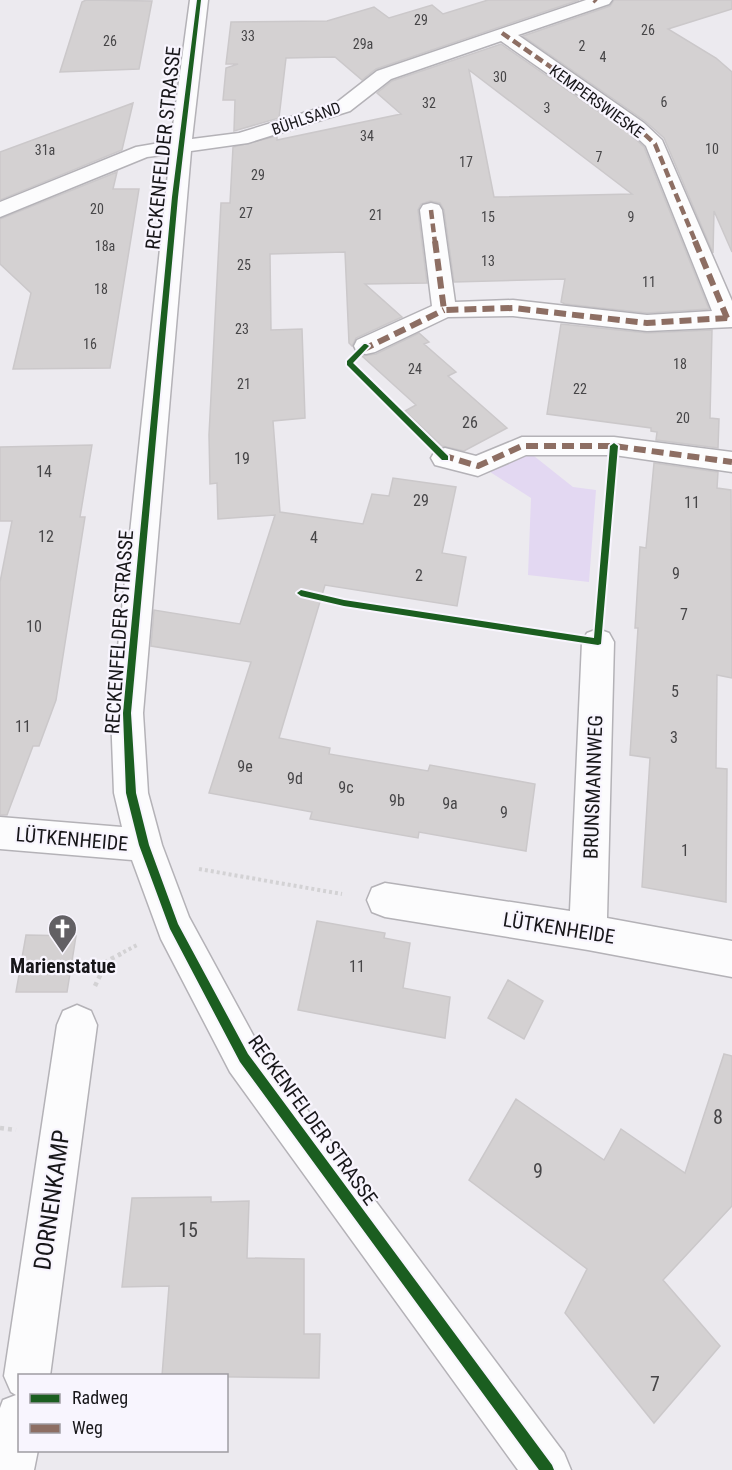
<svg xmlns="http://www.w3.org/2000/svg" width="732" height="1470" viewBox="0 0 732 1470" font-family="'Roboto Condensed',sans-serif">
	<style>
		.green { fill: #e3d8f2 }
		.building { fill: #d4d1d2; stroke: #cbc8ca; stroke-width: 1.5; fill-rule: evenodd }
		.lines { fill: none; stroke-linecap: round; stroke-linejoin: round }
		.minor-casing { stroke: #b4b2b7; stroke-width: 3 }
		.path-far1 { stroke: #d3d2d4; stroke-width: 4; stroke-dasharray: 3 3; stroke-linecap: butt }
		.path { stroke: #d3d2d4; stroke-width: 4.5; stroke-dasharray: 4 4; stroke-linecap: butt }
		.minor { fill: #fcfcfd; fill-rule: evenodd }
		.quiet-far1 { stroke: #8d6e63; stroke-width: 4.5; stroke-dasharray: 9 4.5; stroke-linecap: butt }
		.quiet { stroke: #8d6e63; stroke-width: 6; stroke-dasharray: 12 6; stroke-linecap: butt }
		.cycleway-casing { stroke: #f8f5fe; stroke-width: 4 }
		.cycleway { fill: #1b5e20; fill-rule: evenodd }
		.labels { text-anchor: middle; stroke-width: 4.5; stroke-linejoin: round; paint-order: stroke }
		.far-number-label { font-size: 14px; fill: #474648 }
		.far-street-label { font-size: 16px; fill: #171619; stroke: #f8f5fe }
		.number-label { font-size: 16px; fill: #474648 }
		.street-label { font-size: 20px; fill: #171619; stroke: #f8f5fe }
		.poi-label { font-size: 20px; font-weight: bold; fill: #171619; stroke: #f8f5fe }
		.near-number-label { font-size: 20px; fill: #474648 }
		.near-street-label { font-size: 24px; fill: #171619; stroke: #f8f5fe }
	</style>
	<rect width="100%" height="100%" fill="#eceaef"/>
	<path class="green" d="M529 452 573 487 596 490 589 582 528 575 531 498 487 470Z"/>
	<path class="building" d="M86 0 152 1 139 69 60 72 82 2Z
		M488 0H579L376 69 362 80 335 57 286 58 279 118 234 131 235 100H223L226 68 238 64H226L231 22 327 21 374 7 389 18 432 5 443 14Z
		M614 0H732V9L668 29 716 58 732 72V252L714 211 713 253 664 138 645 121 523 36 610 6Z
		M501 44 629 133 644 147 709 309 647 313 565 304 561 302 565 279 454 282 444 210 440 203 430 201 421 204 418 210 427 283 365 284 402 317 356 338 352 346 349 343 345 252 270 254 271 330 302 329 305 418 273 421 280 512 363 524 372 494 389 496 393 478 456 487 442 553 466 557 457 606 325 585 279 738 330 748 329 754 428 771 430 765 535 784 526 851 419 832 418 838 310 819 312 812 209 793 251 662 151 646 154 610 240 624 275 515 218 519 217 483 210 484 209 435 221 203H230L233 147 277 136V140L401 114 377 93 392 81ZM469 70 632 194 494 197Z
		M133 103 122 150 0 200V152Z
		M117 172 113 189H139L110 368 13 369 31 293 0 264V219Z
		M561 324 647 333 712 330 710 418 719 419 718 448 656 440 657 432 651 431V428L547 414Z
		M419 333 429 342 424 344 456 372 448 376 507 428 464 451 442 446 405 411 416 405 362 356 376 354Z
		M92 445 80 517H85L56 700 39 746H33L7 815H0V582L12 521H0V447Z
		M654 463 718 472 717 488 731 490 732 678 717 675 716 768 727 769 726 902 642 887 650 758 630 755 638 628H635L640 547 646 548Z
		M317 921 385 933 384 938 410 943 403 988 450 997 445 1038 298 1010Z
		M26 935 76 936 67 992H16Z
		M508 980 543 1001 524 1039 488 1018Z
		M724 1054 732 1056V1206L663 1280 720 1346 654 1423 565 1313 587 1269 469 1180 516 1099 604 1160 621 1129 685 1173Z
		M211 1197V1202L249 1201 247 1258 304 1259V1334H320L319 1378 162 1376 169 1286 122 1287 132 1198Z"/>
	<g class="lines">
		<defs>
			<path id="minor" d="M190 0H208L192 139 239 133 336 103 377 71 586 0H612L609 4 518 35 644 123 662 140 732 301V327L647 331 513 316 448 317 375 352 366 354 357 352 354 346 357 340 432 306 420 210 423 205 431 203 439 205 442 210 455 302 513 300 647 315 712 311 646 146 630 131 501 41 391 79 350 111 248 143 191 151 143 713 148 793 162 845 189 917 258 1044 564 1453 571 1470H518L230 1072 161 939 132 860 0 849V817L122 827 114 793 111 713 170 154 147 157 0 217V202L136 147 171 141Z
				M522 437H614L732 452V472L614 455H526L478 476 435 465 431 458 435 451 445 448 476 456Z
				M598 629 609 633 614 642 607 918 732 941V977L588 950 385 917 372 912 367 900 372 888 385 883 570 911 582 642 587 633Z
				M77 1005 91 1011 97 1025 50 1376H20V1450H38L34 1470H0V1408L3 1400 16 1395 11 1392 4 1376 57 1025 63 1011Z"/>
		</defs>
		<use href="#minor" class="minor-casing"/>
		<path class="path-far1" d="M199 869 342 894
			M118 955 137 945"/>
		<path class="path" d="M95 986 107 961 121 954
			M0 1128 16 1130"/>
		<use href="#minor" class="minor"/>
		<path class="quiet-far1" d="M594 0 596 2
			M502 33 637 127 655 144 696 243
			M431 210 435 243"/>
		<path class="quiet" d="M435 241 444 310 513 308 647 323 727 318
			M695 241 727 318 732 319
			M362 350 444 310
			M442 455 478 466 522 446H614L732 462"/>
		<defs>
			<path id="cycleway" d="M197 0H201L178 197 131 713 136 793 149 845 178 924 248 1054 552 1465 554 1470H539L240 1062 170 929 139 845 126 793 123 713 172 197Z
				M364 344H366L369 346 353 363 448 456V460H442L347 365V361Z
				M614 443 618 446 601 644 598 645 344 606 301 596 297 593 301 590 344 600 594 638 610 446Z"/>
		</defs>
		<use href="#cycleway" class="cycleway-casing"/>
		<use href="#cycleway" class="cycleway"/>
	</g>
	<defs>
		<symbol id="church-pin" viewBox="-11 -11 22 30"><path d="M0 17L-7.5 6A9.5 9.5 0 1 1 7.5 6Z" fill="#626064" stroke="#f8f5fe"/><path d="M-1.2-6h2.4v3.5h3.3v2.4h-3.3V6h-2.4V-.1h-3.3v-2.4h3.3Z" fill="#fff"/></symbol>
	</defs>
	<g fill-rule="evenodd">
		<use href="#church-pin" x="46" y="912" width="33" height="45"/>
	</g>
	<g class="labels">
		<g class="far-number-label">
			<text x="421" y="25">29</text>
			<text x="648" y="35">26</text>
			<text x="248" y="41">33</text>
			<text x="110" y="46">26</text>
			<text x="363" y="49">29a</text>
			<text x="582" y="51">2</text>
			<text x="603" y="62">4</text>
			<text x="500" y="82">30</text>
			<text x="664" y="107">6</text>
			<text x="429" y="108">32</text>
			<text x="547" y="113">3</text>
			<text x="367" y="141">34</text>
			<text x="712" y="154">10</text>
			<text x="45" y="155">31a</text>
			<text x="599" y="162">7</text>
			<text x="466" y="167">17</text>
			<text x="258" y="180">29</text>
			<text x="97" y="214">20</text>
			<text x="246" y="218">27</text>
			<text x="376" y="220">21</text>
			<text x="488" y="222">15</text>
			<text x="631" y="222">9</text>
			<text x="105" y="251">18a</text>
			<text x="488" y="266">13</text>
			<text x="244" y="270">25</text>
			<text x="649" y="287">11</text>
			<text x="101" y="294">18</text>
			<text x="242" y="334">23</text>
			<text x="90" y="349">16</text>
			<text x="680" y="369">18</text>
			<text x="415" y="374">24</text>
			<text x="244" y="389">21</text>
			<text x="580" y="394">22</text>
			<text x="683" y="423">20</text>
		</g>
		<g class="far-street-label">
			<text transform="translate(597 101) rotate(36)" y="6">KEMPERSWIESKE</text>
			<text transform="translate(306 118) rotate(-19)" y="6">BÜHLSAND</text>
		</g>
		<g class="number-label">
			<text x="470" y="428">26</text>
			<text x="242" y="464">19</text>
			<text x="44" y="477">14</text>
			<text x="421" y="506">29</text>
			<text x="692" y="508">11</text>
			<text x="46" y="542">12</text>
			<text x="314" y="543">4</text>
			<text x="676" y="579">9</text>
			<text x="419" y="581">2</text>
			<text x="684" y="620">7</text>
			<text x="34" y="632">10</text>
			<text x="675" y="697">5</text>
			<text x="23" y="732">11</text>
			<text x="674" y="743">3</text>
			<text x="245" y="772">9e</text>
			<text x="295" y="784">9d</text>
			<text x="346" y="793">9c</text>
			<text x="397" y="806">9b</text>
			<text x="450" y="809">9a</text>
			<text x="504" y="818">9</text>
			<text x="685" y="856">1</text>
			<text x="357" y="972">11</text>
		</g>
		<g class="street-label">
			<text transform="translate(163 148) rotate(-84)" y="7">RECKENFELDER STRASSE</text>
			<text transform="translate(119 632) rotate(-86)" y="7">RECKENFELDER STRASSE</text>
			<text transform="translate(593 787) rotate(-88)" y="7">BRUNSMANNWEG</text>
			<text transform="translate(72 839) rotate(5)" y="7">LÜTKENHEIDE</text>
			<text transform="translate(559 928) rotate(9)" y="7">LÜTKENHEIDE</text>
			<text transform="translate(313 1120) rotate(54)" y="7">RECKENFELDER STRASSE</text>
		</g>
		<g class="poi-label">
			<text x="63" y="973">Marienstatue</text>
		</g>
		<g class="near-number-label">
			<text x="718" y="1124">8</text>
			<text x="538" y="1178">9</text>
			<text x="188" y="1237">15</text>
			<text x="655" y="1391">7</text>
		</g>
		<g class="near-street-label">
			<text transform="translate(52 1200) rotate(-82)" y="8">DORNENKAMP</text>
		</g>
	</g>
	<rect x="18" y="1374" width="210" height="78" fill="#f8f5fe" stroke="#9e9ca2" stroke-width="1.5"/>
	<rect x="30" y="1394" width="30" height="9" fill="#1b5e20" stroke="#9e9ca2" stroke-width="1.5"/>
	<text x="72" y="1404" font-size="18" fill="#171619">Radweg</text>
	<rect x="30" y="1424" width="30" height="9" fill="#8d6e63" stroke="#9e9ca2" stroke-width="1.5"/>
	<text x="72" y="1434" font-size="18" fill="#171619">Weg</text>
</svg>
